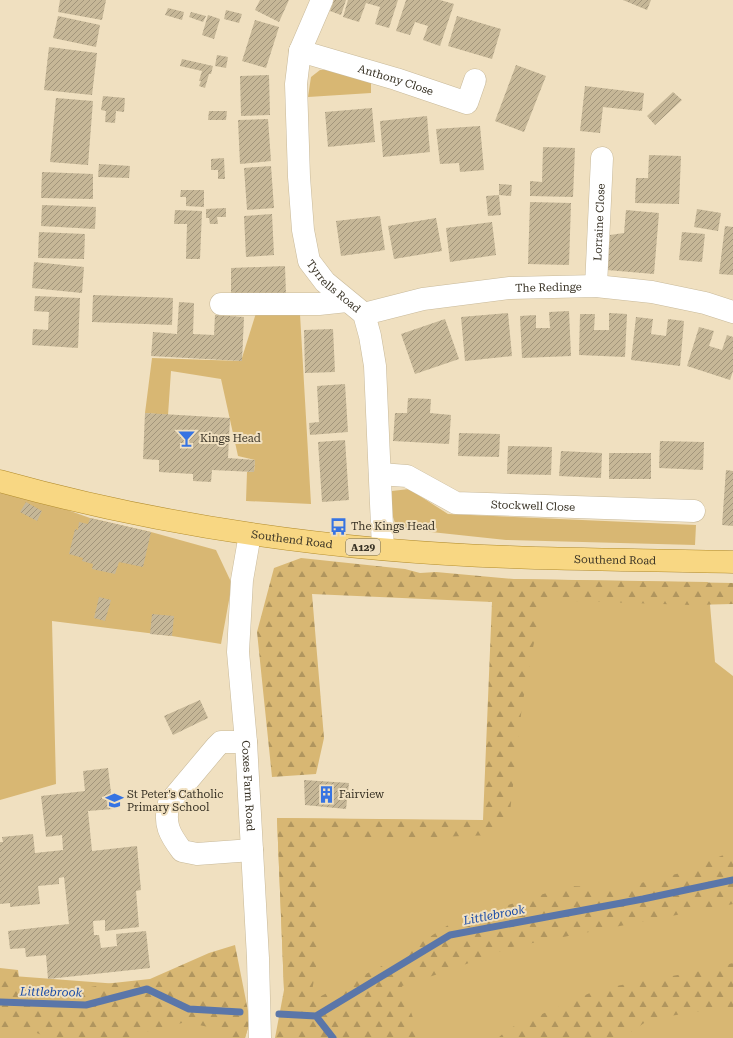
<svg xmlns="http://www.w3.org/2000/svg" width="733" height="1038" viewBox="0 0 733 1038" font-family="'Roboto Serif',serif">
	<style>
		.grass { fill: #d8b773 }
		.forest { fill: url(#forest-firs) }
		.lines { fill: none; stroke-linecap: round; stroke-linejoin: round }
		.stream { stroke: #5a76a9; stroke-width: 7 }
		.building { fill: url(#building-hatch) }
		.minor-casing { stroke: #c8b999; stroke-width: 23 }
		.major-casing { stroke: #b18b2c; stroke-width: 23 }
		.minor { stroke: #fff; stroke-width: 22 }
		.major { stroke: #f8d783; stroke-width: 22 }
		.labels { text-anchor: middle; stroke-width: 4; stroke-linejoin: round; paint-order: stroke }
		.shield { fill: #f0e0c0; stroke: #6e6653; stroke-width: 1 }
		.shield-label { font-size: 10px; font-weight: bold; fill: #373124 }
		.street-label { font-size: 11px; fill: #373124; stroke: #f0e0c0 }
		.poi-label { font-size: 11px; fill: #373124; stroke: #f0e0c0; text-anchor: start }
		.water-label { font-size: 12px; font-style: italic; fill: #1b4ca7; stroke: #f0e0c0 }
	</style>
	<defs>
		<pattern id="forest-firs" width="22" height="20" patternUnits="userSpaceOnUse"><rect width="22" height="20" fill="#d8b773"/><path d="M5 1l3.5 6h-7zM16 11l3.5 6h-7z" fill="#b0955e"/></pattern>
		<pattern id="building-hatch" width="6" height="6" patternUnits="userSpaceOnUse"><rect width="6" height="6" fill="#c6b797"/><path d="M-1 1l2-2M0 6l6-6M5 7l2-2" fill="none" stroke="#a2957b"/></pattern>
	</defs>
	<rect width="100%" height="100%" fill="#f0e0c0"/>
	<path class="grass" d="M320 70H332L371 82V93L308 97 311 77Z
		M256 313 300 314 311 504 246 501 247 472H254L255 460 238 456 221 379 171 371 168 415 145 413 152 358 241 361Z
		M409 489 448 514 696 525 695 545 506 540 431 532 396 526 389 505 392 491Z
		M0 491 59 507 90 518 151 532 216 550 232 584 221 644 172 636 52 621 56 784 0 800Z
		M510 579 708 582 715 662 733 676V1038H286L277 818 498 821Z
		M0 975 237 993 250 1021 245 1038H0Z"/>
	<path class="forest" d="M301 558 405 569 420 573 436 572 514 579 733 583V604L692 605 542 600 522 706 509 821 494 835 319 841V950L311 997 317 998 392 961 453 922 569 886 621 888 680 873 733 851V904L512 947 450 970 402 986 420 1038H275L284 990 277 818 483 820 492 602 312 594 324 738 316 774 272 777 257 632 274 568Z
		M235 945 250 1021 245 1038H229L230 1032 186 1022 141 1033 129 1038H49L32 1031 0 1028V968L18 970 21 995 63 992 113 983 150 979 209 953Z
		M733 963V1009L722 1008 650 1019 622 1038H498L508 1029 599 989 700 971Z"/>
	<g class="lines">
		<path class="stream" d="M0 1002 86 1005 147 989 189 1009 240 1012
			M279 1014 316 1016 450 935 643 899 733 880
			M316 1016 333 1038"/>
	</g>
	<path class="building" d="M60 0H106L102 20 58 12Z
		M260 0H289L279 22 255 10Z
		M334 0H346L341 15 330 11Z
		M348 0H398L389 28 375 24 380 7 366 3 359 22 343 17Z
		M406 0H440L454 4 440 46 423 40 428 26 415 22 410 35 396 31Z
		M623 0H651L647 10Z
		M168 8 184 12 182 20 165 15Z
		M226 10 242 14 239 23 224 19Z
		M191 12 206 16 203 22 189 17Z
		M208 15 220 19 214 39 202 35Z
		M58 16 100 25 96 47 53 38Z
		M457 16 501 29 492 59 448 46Z
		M255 20 279 27 266 68 242 61Z
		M49 47 97 53 92 95 44 90Z
		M217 55 228 57 226 68 215 66Z
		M182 59 213 66 211 74H209L205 88 199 86 201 81H199L202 71 180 66Z
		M516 65 546 76 524 132 495 121Z
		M269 75 270 115 241 116 240 76Z
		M585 86 644 93 642 111 603 107 600 133 580 131Z
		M673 92 682 100 655 125 647 116Z
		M103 96 125 98 124 112 116 111 115 123 105 122 106 111 101 110Z
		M56 98 93 101 88 165 50 162Z
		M372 108 375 142 328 147 325 112Z
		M209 111H227L226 120H208Z
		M427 116 430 152 383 157 380 121Z
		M268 119 271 161 240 164 238 120Z
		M480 126 484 170 460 172 459 163 440 164 436 129Z
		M543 147 575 148 573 197 530 196V181L542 182Z
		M649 155 681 156 679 204 635 203 636 178H648Z
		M224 158 225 179H218V170H211V159Z
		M99 164 130 166 129 178 98 177Z
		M271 166 274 208 247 210 244 168Z
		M42 172 93 174V199L41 198Z
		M499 184 512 185 511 196 499 195 501 215 488 216 486 196 499 195Z
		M181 190H204V207L186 206V197H180Z
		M530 202 571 203 569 265 528 264Z
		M42 205 96 207 95 229 41 226Z
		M226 208V217H217L218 224H210L209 218H206V209Z
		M697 209 721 213 718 231 694 227Z
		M175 210 202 211 200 259H186L187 224H174Z
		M626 210 659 213 654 274 607 270 610 235 624 233Z
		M272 214 274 255 246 257 244 216Z
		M380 216 385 250 341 256 336 221Z
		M436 218 442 251 394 259 388 226Z
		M492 222 496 255 450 262 446 228Z
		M725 226 733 227V275L719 274Z
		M39 232 85 234 84 259 38 258Z
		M682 232 705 234 702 262 679 260Z
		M34 262 84 267 82 293 32 288Z
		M285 266 286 295 231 297V268Z
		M93 295 173 298 172 325 92 322Z
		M35 296 80 298 78 348 32 345 33 329 48 330 49 312 34 311Z
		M179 302 194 303 193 334 214 335 215 315 244 317 242 361 151 356 153 332 177 334Z
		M569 311 571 356 522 358 520 316 536 315V328H550L549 312Z
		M508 313 512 356 465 361 461 317Z
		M609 313 627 314 625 357 579 355 580 314H595L594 330H609Z
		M636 317 653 319 651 334 666 336 668 319 684 321 680 366 631 360Z
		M445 319 459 359 415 374 401 334Z
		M699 327 714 331 709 346 722 350 727 335 733 337V371L730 380 687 366Z
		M333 329 335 372 305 373 304 330Z
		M345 384 348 432 310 435 309 423 319 422 317 386Z
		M408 398 431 399 430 413 451 415 449 444 393 441 395 413H407Z
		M145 413 230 418 228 458 255 460 254 472 212 470 211 482 193 481V474L159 472V460L143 459Z
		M459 433 500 434 499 457 458 456Z
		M345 440 349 500 322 502 318 442Z
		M660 441 704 442 703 470 659 468Z
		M508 446 552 447 551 475 507 474Z
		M561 451 602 453 601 478 559 476Z
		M609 453H651V479H609Z
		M726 470 733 471V526L722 525Z
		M26 502 42 511 37 521 20 512Z
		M90 518 151 532 143 567 119 562 115 574 92 569 93 564 82 561 83 558 69 554 75 529 78 530 79 522 88 524Z
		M99 597 111 600 105 621 94 618Z
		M152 614 174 616 172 636 150 634Z
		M200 700 208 718 173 735 164 716Z
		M108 768 113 809 88 811 92 851 137 846 141 890 136 891 139 927 105 931V920L93 921 94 935H99L101 948 117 946 116 934 146 931 150 968 48 979 46 955 26 957 25 948 10 949 8 931 69 924 64 877 59 878V884L38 886 40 904 10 907V903L0 904V842H3L2 837 33 834 35 853 63 850 62 835 46 837 41 796 85 791 83 771Z
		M304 780 349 783 346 809 305 805Z"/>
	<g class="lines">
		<defs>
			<g id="minor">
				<path id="s1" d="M322 0 300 51 296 84 299 177 303 230 309 261 325 282 364 314 370 336 375 366 383 549"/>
				<path id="s2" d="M300 51 396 79 467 103 475 80"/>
				<path id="s3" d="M596 286 602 158"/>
				<path d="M221 304H319L347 301"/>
				<path id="s4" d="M364 314 423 299 510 288 596 286 652 292 705 303 733 312"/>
				<path id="s5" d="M380 474 407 476 456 503 694 511"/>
				<path id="s6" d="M250 534 242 580 238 652 246 742 258 958 260 1038"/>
				<path d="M246 742H221L216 747 169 803C163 824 170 835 182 851L197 854 252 850"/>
			</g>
			<g id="major">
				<path id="s7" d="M0 481C165 527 339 551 510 557 584 560 659 560 733 562"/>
			</g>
		</defs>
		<use href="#minor" class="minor-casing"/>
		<use href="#major" class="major-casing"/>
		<use href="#minor" class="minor"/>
		<use href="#major" class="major"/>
	</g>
	<defs>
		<symbol id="bar-bare" viewBox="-9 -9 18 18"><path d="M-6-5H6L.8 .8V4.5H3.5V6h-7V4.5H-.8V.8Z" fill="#3774e2" stroke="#f0e0c0" stroke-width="2.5" paint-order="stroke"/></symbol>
		<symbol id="bus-bare" viewBox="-9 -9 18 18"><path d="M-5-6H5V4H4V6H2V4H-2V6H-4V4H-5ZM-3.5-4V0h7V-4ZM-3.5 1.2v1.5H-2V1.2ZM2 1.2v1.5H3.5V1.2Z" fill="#3774e2" stroke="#f0e0c0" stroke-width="2.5" paint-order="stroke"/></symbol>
		<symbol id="building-bare" viewBox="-9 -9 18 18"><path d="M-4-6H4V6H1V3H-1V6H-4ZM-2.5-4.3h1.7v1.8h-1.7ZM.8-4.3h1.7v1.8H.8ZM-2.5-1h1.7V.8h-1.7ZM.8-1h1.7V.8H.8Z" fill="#3774e2" stroke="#f0e0c0" stroke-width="2.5" paint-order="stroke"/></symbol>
		<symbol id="school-bare" viewBox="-9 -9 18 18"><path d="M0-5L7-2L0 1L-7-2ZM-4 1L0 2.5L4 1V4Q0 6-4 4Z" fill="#3774e2" stroke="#f0e0c0" stroke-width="2.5" paint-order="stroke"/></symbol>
	</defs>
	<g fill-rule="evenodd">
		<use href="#bar-bare" x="174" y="426" width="25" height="25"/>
		<use href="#bus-bare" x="326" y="514" width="25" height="25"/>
		<use href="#building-bare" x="314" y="782" width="25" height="25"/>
		<use href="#school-bare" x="102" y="788" width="25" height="25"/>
	</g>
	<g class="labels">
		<rect class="shield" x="346" y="539" width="34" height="16" rx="3"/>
		<g class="shield-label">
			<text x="363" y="551">A129</text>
		</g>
		<g class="street-label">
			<text dy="4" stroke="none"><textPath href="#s2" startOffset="100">Anthony Close</textPath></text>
			<text dy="4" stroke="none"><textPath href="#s3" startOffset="64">Lorraine Close</textPath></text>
			<text dy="4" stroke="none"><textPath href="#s1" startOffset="302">Tyrrells Road</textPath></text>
			<text dy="4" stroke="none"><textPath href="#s4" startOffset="187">The Redinge</textPath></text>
			<text dy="4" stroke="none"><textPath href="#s5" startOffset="160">Stockwell Close</textPath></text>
			<text dy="4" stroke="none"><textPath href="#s7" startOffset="298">Southend Road</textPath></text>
			<text dy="4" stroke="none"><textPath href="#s7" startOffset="622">Southend Road</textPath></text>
			<text dy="4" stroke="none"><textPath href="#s6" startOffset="253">Coxes Farm Road</textPath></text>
		</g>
		<g class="poi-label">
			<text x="200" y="442">Kings Head</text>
			<text x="351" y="530">The Kings Head</text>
			<text x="127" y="798">St Peter's Catholic<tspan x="127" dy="13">Primary School</tspan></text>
			<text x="339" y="798">Fairview</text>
		</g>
		<g class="water-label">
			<text transform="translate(494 915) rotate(-11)" y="4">Littlebrook</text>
			<text transform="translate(51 992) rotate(1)" y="4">Littlebrook</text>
		</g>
	</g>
</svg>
